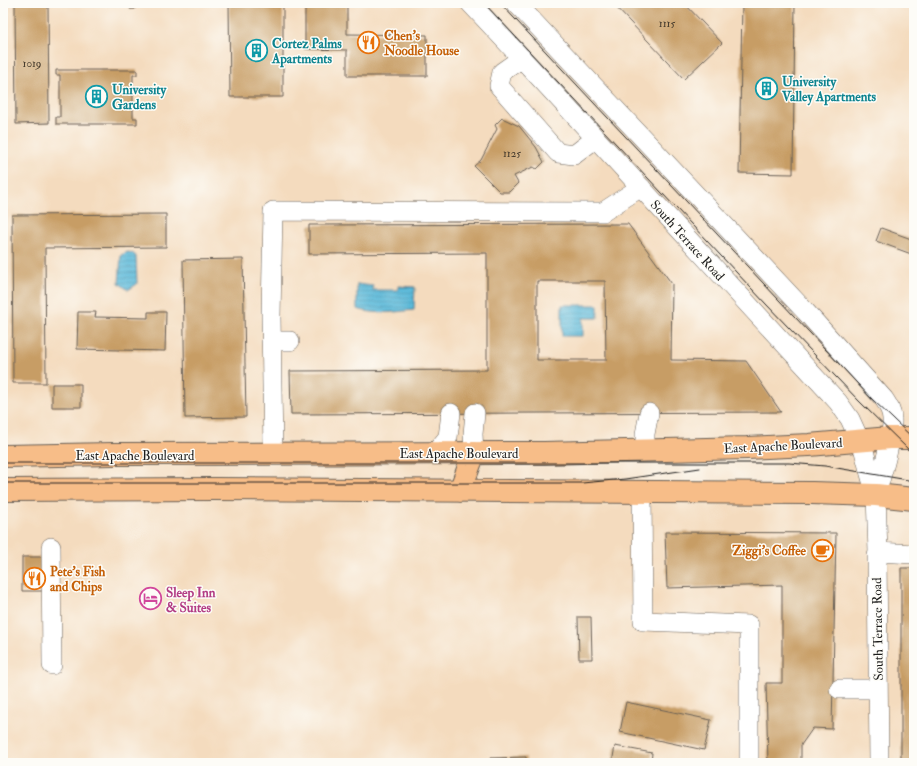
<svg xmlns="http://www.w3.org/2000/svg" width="917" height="766" viewBox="0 0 917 766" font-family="'IM FELL Double Pica',serif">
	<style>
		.water { fill: url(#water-rules); stroke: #3c6a7a }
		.building { fill: #c79d65; fill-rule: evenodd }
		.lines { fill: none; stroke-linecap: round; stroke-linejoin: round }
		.minor-casing { stroke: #685f55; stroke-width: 20 }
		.major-casing { stroke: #685f55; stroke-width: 24 }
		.minor { stroke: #fff; stroke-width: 19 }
		.major { stroke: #f7bd88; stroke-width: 22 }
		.tram { stroke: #1c1c1c; stroke-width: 1 }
		.labels { text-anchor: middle; stroke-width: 3; stroke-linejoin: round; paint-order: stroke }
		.number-label { font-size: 11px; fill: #473c2e }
		.food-label { font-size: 13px; font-weight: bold; fill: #c56008; stroke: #fdfcf7; text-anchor: start }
		.culture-label { font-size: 13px; font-weight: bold; fill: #0d838f; stroke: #fdfcf7; text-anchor: start }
		.street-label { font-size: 13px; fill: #1c1c1c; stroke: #fdfcf7 }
		.hotel-label { font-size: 13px; font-weight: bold; fill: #b23c85; stroke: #fdfcf7; text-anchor: start }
	</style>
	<defs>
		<pattern id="water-rules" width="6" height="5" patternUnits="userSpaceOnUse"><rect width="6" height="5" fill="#5bb9d9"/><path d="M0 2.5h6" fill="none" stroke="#4f9eba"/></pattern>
	</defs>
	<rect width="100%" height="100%" fill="#fdfcf7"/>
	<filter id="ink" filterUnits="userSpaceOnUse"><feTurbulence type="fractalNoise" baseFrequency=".025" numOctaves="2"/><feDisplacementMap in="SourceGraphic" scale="8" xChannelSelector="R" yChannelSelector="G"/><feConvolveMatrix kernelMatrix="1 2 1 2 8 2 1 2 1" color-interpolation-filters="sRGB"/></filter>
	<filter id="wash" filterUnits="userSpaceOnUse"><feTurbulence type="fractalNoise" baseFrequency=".012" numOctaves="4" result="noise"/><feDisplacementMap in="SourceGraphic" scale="16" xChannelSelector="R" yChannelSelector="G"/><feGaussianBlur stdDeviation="0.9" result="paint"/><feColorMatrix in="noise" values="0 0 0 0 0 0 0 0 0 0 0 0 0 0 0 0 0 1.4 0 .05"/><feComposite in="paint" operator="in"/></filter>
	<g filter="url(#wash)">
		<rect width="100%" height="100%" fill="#f4dbbe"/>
		<path class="water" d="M128 252 132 253 136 256 137 284 128 290 119 283 121 255Z
			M357 284 373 286V290H398V286L415 287 414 310C394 312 376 315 357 309Z
			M562 305H598V318H583V336H562Z"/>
		<g id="blocks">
			<path class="building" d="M15 3H48L49 123 16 124Z
				M87 3H135V9H130V5H87Z
				M229 3H283V97H230Z
				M305 3H347V34L427 35V76H347V50L305 49Z
				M612 3H684L722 43 684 79Z
				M742 3H795L793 174 739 173Z
				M56 70H137V75H133V118H137V124H56V117H60V75H56Z
				M502 118 519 126 536 147 544 162 537 169 533 167 514 176 518 183 509 192H500L474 166 481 160 497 129 495 125Z
				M166 214V247L45 248 46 383H13L12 215Z
				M628 224 672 284 671 360 746 361 781 412 291 414 290 371 487 370V253L309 254V225ZM537 281H605L606 360H537Z
				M881 228 914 240V255L876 241Z
				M243 259 246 417 185 418 183 260Z
				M914 293V306L911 300Z
				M78 312H96L95 317 148 318V312H166L165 351 77 349Z
				M52 384H81V407H52Z
				M665 532 836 533 832 729 813 728 801 745V763H768L766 683H782V585L667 588Z
				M22 557H45V591H22Z
				M901 568H914V763H901Z
				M578 617H591L592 659H579Z
				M626 702 711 720 704 750 620 732Z
				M615 746 652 753 651 763H612Z
				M526 757V763H490V758Z"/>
		</g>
	</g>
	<g filter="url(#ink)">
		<use href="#blocks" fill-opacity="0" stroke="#685f55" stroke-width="1"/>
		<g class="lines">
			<defs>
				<path id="minor" d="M470 3C594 135 715 269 838 402L850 419 855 430 864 451 870 474 876 495 878 552 877 556 879 763
					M516 3 806 312 884 399C888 405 892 411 892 419 893 438 882 474 876 494
					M522 58 502 72 499 86 558 153 574 155 596 138
					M271 341H290
					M645 450V434L649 413
					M435 453 448 437 451 413
					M474 453 473 434 475 413
					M273 454 271 316 273 211 603 212 641 187
					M642 492 643 621 749 625V763
					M51 547 52 665
					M878 552 914 554
					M839 689H878"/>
				<path id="major" d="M3 456 114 454 544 453 747 448 809 445 890 438H914
					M3 490 213 489 812 493 876 495 914 499
					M460 491 474 453"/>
			</defs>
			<use href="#minor" class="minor-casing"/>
			<use href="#major" class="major-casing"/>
			<use href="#minor" class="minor"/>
			<use href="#major" class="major"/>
			<path class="tram" d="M484 3 766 304 859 401 914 455
				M500 3 872 399 914 439
				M3 463H789L825 466 914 481
				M3 483H582L625 479 700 468"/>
		</g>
	</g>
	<defs>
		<symbol id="restaurant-ring" viewBox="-11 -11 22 22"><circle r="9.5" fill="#fdfcf7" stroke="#e8710a" stroke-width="1.5"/><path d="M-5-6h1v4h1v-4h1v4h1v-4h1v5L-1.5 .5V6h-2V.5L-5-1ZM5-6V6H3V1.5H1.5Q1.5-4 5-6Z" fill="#e8710a"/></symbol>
		<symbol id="building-ring" viewBox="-11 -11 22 22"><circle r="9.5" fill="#fdfcf7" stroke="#0f9aa8" stroke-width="1.5"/><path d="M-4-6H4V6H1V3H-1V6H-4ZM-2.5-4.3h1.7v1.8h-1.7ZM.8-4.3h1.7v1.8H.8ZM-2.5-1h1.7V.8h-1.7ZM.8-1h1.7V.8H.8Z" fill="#0f9aa8"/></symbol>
		<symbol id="cafe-ring" viewBox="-11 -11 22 22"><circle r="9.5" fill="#fdfcf7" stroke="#e8710a" stroke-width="1.5"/><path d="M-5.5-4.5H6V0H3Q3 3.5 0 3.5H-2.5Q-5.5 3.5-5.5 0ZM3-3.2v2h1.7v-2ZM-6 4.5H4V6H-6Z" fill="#e8710a"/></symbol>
		<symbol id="hotel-ring" viewBox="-11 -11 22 22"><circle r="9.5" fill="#fdfcf7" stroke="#d1479c" stroke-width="1.5"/><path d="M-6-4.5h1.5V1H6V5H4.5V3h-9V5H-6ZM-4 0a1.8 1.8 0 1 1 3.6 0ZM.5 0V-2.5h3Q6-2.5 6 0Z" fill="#d1479c"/></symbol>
	</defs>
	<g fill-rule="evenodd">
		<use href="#restaurant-ring" x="356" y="30" width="25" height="25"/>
		<use href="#building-ring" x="244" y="38" width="25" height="25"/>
		<use href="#building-ring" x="754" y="76" width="25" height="25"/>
		<use href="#building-ring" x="84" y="84" width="25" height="25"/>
		<use href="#cafe-ring" x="810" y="538" width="25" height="25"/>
		<use href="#restaurant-ring" x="22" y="566" width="25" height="25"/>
		<use href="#hotel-ring" x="138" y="586" width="25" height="25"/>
	</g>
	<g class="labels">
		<g class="number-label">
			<text x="667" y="27">1115</text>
			<text x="32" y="67">1019</text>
			<text x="512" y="157">1125</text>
		</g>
		<g class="food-label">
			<text x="384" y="40">Chen's<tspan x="384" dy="15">Noodle House</tspan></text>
			<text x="806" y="555" text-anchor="end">Ziggi's Coffee</text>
			<text x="50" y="576">Pete's Fish<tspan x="50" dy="15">and Chips</tspan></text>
		</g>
		<g class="culture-label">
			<text x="272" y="48">Cortez Palms<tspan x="272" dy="15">Apartments</tspan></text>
			<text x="782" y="86">University<tspan x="782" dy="15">Valley Apartments</tspan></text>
			<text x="112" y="94">University<tspan x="112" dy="15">Gardens</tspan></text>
		</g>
		<g class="street-label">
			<text transform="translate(688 240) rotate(48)" y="5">South Terrace Road</text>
			<text transform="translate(783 445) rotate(-3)" y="5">East Apache Boulevard</text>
			<text x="459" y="458">East Apache Boulevard</text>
			<text x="135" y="460">East Apache Boulevard</text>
			<text transform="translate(877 629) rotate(-91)" y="5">South Terrace Road</text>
		</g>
		<g class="hotel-label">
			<text x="166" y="597">Sleep Inn<tspan x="166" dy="15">&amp; Suites</tspan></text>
		</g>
	</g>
	<rect width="917" height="766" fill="none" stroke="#fdfcf7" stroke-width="16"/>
</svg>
